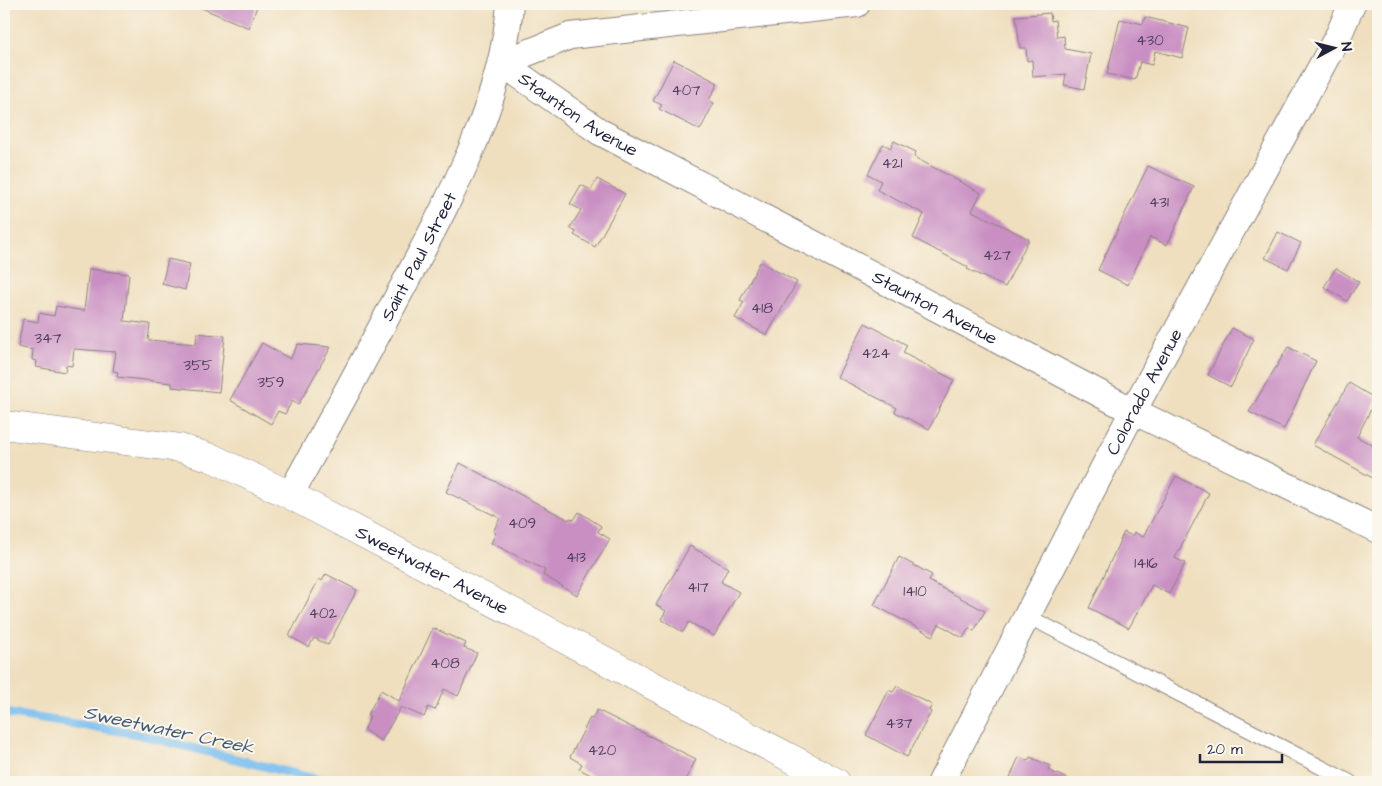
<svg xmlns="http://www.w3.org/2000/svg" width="1382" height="786" viewBox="0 0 1382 786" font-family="'Architects Daughter',sans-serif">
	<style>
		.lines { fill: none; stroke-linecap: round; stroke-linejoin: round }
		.stream { stroke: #78beef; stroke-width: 9 }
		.building { fill: #c98fc3 }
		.service-casing { stroke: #88807d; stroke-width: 16 }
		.minor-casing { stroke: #88807d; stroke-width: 28 }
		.tertiary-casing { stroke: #88807d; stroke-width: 29 }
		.service { stroke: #fff; stroke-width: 14 }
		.minor { stroke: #fff; stroke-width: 26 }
		.tertiary { stroke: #fff; stroke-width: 28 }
		.labels { text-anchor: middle; stroke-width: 4; stroke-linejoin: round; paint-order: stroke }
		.number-label { font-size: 15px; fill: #4c3d5d }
		.street-label { font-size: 18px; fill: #22223b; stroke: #fbf7ec }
		.water-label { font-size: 19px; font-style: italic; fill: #40597a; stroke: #fbf7ec }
	</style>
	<rect width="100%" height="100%" fill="#fbf7ec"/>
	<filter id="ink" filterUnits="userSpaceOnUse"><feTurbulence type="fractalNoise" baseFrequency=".02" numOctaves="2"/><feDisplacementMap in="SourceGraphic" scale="10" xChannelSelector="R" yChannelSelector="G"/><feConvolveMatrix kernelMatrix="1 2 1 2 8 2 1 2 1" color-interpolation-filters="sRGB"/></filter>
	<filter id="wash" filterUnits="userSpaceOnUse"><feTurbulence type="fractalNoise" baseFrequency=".0096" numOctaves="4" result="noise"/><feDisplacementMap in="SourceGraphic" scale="20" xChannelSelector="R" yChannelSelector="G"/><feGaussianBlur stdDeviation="1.12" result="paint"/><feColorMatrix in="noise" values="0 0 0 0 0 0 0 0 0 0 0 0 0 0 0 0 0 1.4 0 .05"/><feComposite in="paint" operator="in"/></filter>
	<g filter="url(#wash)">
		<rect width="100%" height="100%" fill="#efdfbf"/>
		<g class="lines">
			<path class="stream" d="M4 713 133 733 327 782"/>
		</g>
		<g id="blocks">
			<path class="building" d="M192 4H258L249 28Z
				M1050 13 1051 21 1055 20 1057 37 1064 36 1065 49 1091 54 1084 89 1064 85 1066 74 1033 77 1032 60 1027 61 1026 48H1020L1016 16Z
				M1145 17 1189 28 1182 58 1155 51 1152 65 1140 62 1135 80 1107 74 1120 19 1143 24Z
				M674 60 718 83 709 100 714 103 700 130 659 109 662 105 653 101Z
				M894 141 916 152 914 157 981 193 972 211 1029 239 1005 287 967 269 968 267 913 238 924 214 877 190 881 181 868 174 883 144 891 148Z
				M1148 166 1194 187 1167 245 1150 237 1128 285 1098 270Z
				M597 179 625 194 595 247 574 235 576 232 570 228 581 210 570 204 581 185 591 190Z
				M1278 232 1301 243 1288 269 1265 258Z
				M168 259 190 264 185 290 162 284Z
				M760 262 797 282 767 335 735 318 744 302 740 300Z
				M1336 268 1359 282 1347 301 1324 287Z
				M89 269 129 274 124 321 150 324 148 340 196 344 197 333 225 336 219 392 172 387V383L117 377 118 372 113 371 116 352 74 349 72 366 66 365 65 372 36 367 37 361 32 360 33 350 18 347 23 319 38 322 39 313 54 316 56 306 84 311Z
				M865 323 907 345 903 353 954 380 929 429 895 412 897 408 837 377Z
				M1232 328 1254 339 1231 387 1208 375Z
				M262 343 290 359 298 344 331 347 298 405 292 401 285 414 278 411 271 424 230 400Z
				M1288 347 1316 361 1284 429 1249 412Z
				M1349 383 1376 399 1357 437 1378 448V481L1313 445Z
				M460 463 569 520 570 518 574 520 579 512 601 526 598 532 610 539 577 595 543 575 545 570 491 543 496 533 493 532 500 518 446 492Z
				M1176 476 1209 493 1175 558 1185 563 1169 594 1152 585 1129 628 1089 608 1124 532 1132 536 1134 532 1143 537Z
				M690 546 728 568 721 582 739 592 714 636 689 622 683 632 661 619 666 611 656 605Z
				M899 557 932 575 929 581 985 611 974 631 969 628 963 638 939 624 933 636 874 605Z
				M326 574 357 590 328 645 314 638 309 647 289 636 319 579 322 581Z
				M433 628 466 643 464 648 477 653 458 696 444 689 435 710 428 707 424 717 401 707 381 741 364 730 370 717 367 716 381 690 399 701Z
				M897 686 932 705 929 710 931 712 907 757 866 735 889 690 893 692Z
				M597 710 696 759 685 782H611L599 775 597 778 579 769 582 764 570 757 590 718 592 719Z
				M1019 757 1028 761 1030 757 1050 766 1048 770 1074 782H1008Z"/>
		</g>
	</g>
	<g filter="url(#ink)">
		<use href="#blocks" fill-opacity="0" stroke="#88807d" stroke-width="1"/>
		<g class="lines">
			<defs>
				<path id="service" d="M1027 616 1350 782"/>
				<g id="minor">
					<path id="s1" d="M502 63 600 132 1133 411 1378 530"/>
					<path d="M502 63 570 36 857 4"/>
					<path id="s2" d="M290 495C330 423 369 351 407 279 453 192 502 103 510 4"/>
					<path id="s3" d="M941 782 1133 411 1339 34 1352 4"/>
				</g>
				<g id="tertiary">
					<path id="s4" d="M4 425 180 448 212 458 290 495 836 782"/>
				</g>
			</defs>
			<use href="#service" class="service-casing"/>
			<use href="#minor" class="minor-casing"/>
			<use href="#tertiary" class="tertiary-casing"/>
			<use href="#service" class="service"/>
			<use href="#minor" class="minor"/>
			<use href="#tertiary" class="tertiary"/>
		</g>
	</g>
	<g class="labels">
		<g class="number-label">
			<text x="1150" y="45">430</text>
			<text x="686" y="95">407</text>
			<text x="892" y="168">421</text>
			<text x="1159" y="207">431</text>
			<text x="997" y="260">427</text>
			<text x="762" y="313">418</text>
			<text x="48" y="343">347</text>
			<text x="876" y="358">424</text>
			<text x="198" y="370">355</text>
			<text x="271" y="387">359</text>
			<text x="522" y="528">409</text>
			<text x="576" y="562">413</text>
			<text x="1146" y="568">1416</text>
			<text x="698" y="592">417</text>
			<text x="915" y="596">1410</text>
			<text x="323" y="618">402</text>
			<text x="445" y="668">408</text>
			<text x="899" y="728">437</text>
			<text x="602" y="755">420</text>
		</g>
		<g class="street-label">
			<text dy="6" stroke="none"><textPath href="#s1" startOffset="92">Staunton Avenue</textPath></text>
			<text dy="6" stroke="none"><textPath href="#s2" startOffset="271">Saint Paul Street</textPath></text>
			<text dy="6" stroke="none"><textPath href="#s1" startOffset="498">Staunton Avenue</textPath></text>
			<text dy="6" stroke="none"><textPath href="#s3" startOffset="440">Colorado Avenue</textPath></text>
			<text dy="6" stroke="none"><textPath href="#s4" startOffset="458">Sweetwater Avenue</textPath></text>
		</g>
		<g class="water-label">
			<text transform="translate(169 729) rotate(12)" y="7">Sweetwater Creek</text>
		</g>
	</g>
	<rect width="1382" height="786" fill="none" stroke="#fbf7ec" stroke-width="20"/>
	<g transform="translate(1334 48) rotate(83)" stroke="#fbf7ec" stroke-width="4" paint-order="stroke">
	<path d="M0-4L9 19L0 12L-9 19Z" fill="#22223b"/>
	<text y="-8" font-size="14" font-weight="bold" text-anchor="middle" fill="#22223b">N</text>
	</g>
	<path d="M1200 754v8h82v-8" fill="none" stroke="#22223b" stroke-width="2.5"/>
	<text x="1207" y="754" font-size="15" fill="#22223b" stroke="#fbf7ec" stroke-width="4" paint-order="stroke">20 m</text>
</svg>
